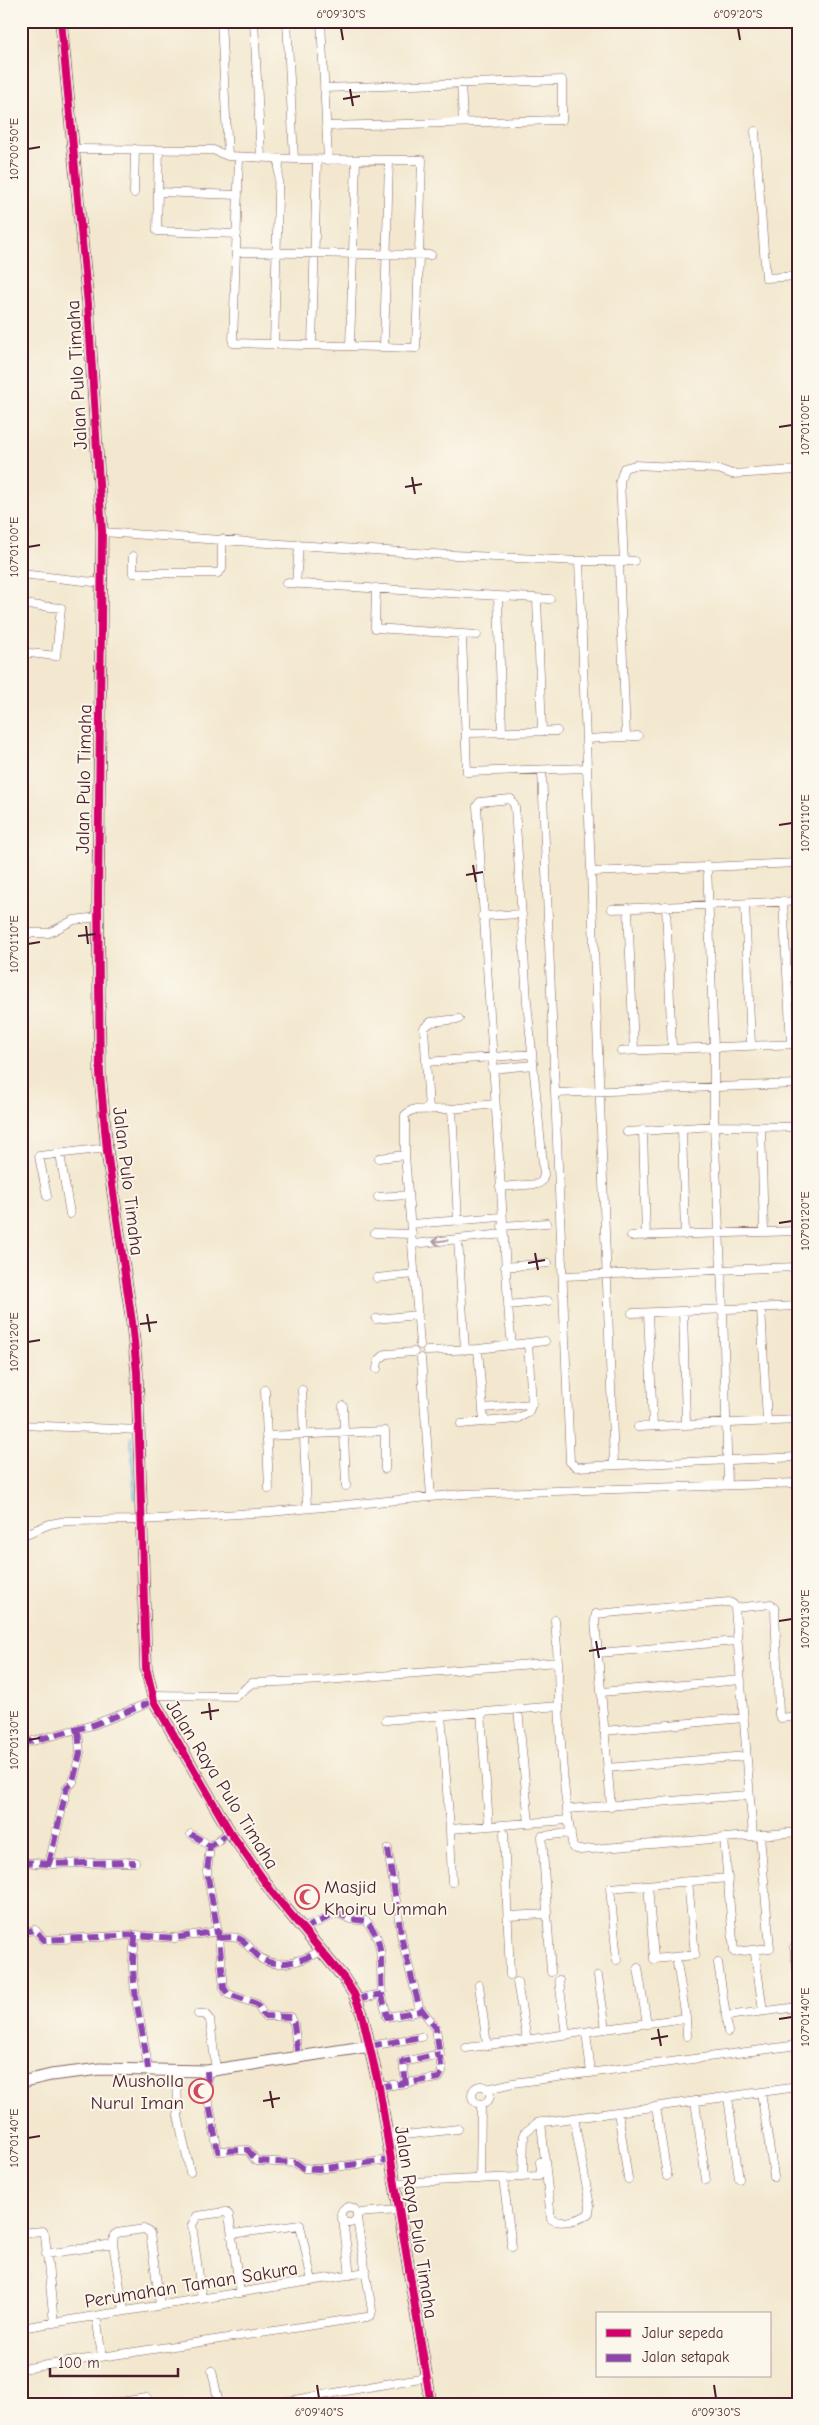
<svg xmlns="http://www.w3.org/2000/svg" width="819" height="2425" viewBox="0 0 819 2425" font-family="'Comic Neue',sans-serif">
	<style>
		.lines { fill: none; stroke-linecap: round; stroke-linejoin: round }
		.stream { stroke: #5eb4da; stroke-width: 2.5 }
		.street-casing { stroke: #856564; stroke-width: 9 }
		.secondary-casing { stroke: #856564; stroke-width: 13 }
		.street { stroke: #fff; stroke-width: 8 }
		.secondary { stroke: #fff; stroke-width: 11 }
		.quiet { stroke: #8e44ad; stroke-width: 6; stroke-dasharray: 12 6; stroke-linecap: butt }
		.cycleway-casing { stroke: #fbf7ec; stroke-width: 11 }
		.cycleway { stroke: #d6006c; stroke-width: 8 }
		.oneway { stroke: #ae9aa0 }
		.ticks { fill: none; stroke: #4a1f2b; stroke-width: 2 }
		.labels { text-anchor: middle; stroke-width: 4; stroke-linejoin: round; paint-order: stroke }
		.street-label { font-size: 19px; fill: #4a1f2b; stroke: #fbf7ec }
		.poi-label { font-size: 19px; fill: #4a1f2b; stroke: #fbf7ec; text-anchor: start }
		.neatline { fill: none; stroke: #4a1f2b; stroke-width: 2 }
		.ticks-label { font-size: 12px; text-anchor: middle; fill: #4a1f2b }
	</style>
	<rect width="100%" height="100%" fill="#fbf7ec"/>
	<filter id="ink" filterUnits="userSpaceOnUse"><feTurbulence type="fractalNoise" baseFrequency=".02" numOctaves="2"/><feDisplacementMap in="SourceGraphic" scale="10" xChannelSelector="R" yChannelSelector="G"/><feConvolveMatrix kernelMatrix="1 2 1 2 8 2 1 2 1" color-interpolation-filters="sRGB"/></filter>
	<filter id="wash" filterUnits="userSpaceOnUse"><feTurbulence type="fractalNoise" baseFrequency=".0096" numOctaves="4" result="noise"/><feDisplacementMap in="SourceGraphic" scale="20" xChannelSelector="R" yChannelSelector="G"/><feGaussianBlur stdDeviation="1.12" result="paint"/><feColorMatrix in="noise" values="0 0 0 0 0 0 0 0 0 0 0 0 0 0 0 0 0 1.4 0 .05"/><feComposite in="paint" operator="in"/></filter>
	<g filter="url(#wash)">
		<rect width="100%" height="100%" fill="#f3e8cf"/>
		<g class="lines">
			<path class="stream" d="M131 1437 135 1499"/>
		</g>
	</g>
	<g filter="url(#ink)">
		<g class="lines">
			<defs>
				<path id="street" d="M221 21 228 156
					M254 21 261 158
					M287 21 294 159
					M321 21 328 160
					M461 83 463 122
					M324 88 562 80V120L326 126
					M797 129 798 146
					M755 131 766 278 798 276
					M75 149 213 150 228 156 294 159 422 160 416 348 233 343 239 157
					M159 150 157 231 237 234
					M158 192 238 195
					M134 193 135 149
					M236 252 431 255
					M274 344 279 159
					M312 345 317 160
					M350 346 356 160
					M384 347 389 160
					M102 532 432 554 579 561H634
					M133 556V573H218L222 569V539
					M579 561 614 1464
					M619 562 626 737
					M624 562 620 481 624 468 635 465 718 469 732 474 798 470
					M21 574 102 583
					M286 583 550 599
					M296 584 299 545
					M376 588 375 628 477 635
					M498 596 502 732
					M537 599 542 731
					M21 604 61 608 56 656 21 652
					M462 635 467 772 587 768
					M467 733 557 731
					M587 739 638 736
					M542 770 570 1462 576 1467 798 1457
					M707 865 714 1048V1126L723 1310 728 1485
					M591 872 798 863
					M783 901 791 1044
					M745 904 751 1045
					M666 906 672 1049
					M628 908 634 1050
					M612 909 798 901
					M482 916 522 914
					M21 933H49L74 920 98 917
					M621 1051 798 1044
					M426 1062 532 1054
					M492 1069 533 1065
					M556 1093 798 1084
					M452 1109 458 1221
					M429 1110 424 1028 431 1022 459 1019
					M761 1128 764 1232
					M682 1129 685 1235
					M643 1130 646 1236
					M627 1132 714 1126 798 1127
					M60 1154 70 1214
					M379 1158 405 1155
					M500 1187 538 1184 542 1181 544 1175 527 1002 515 807 511 799 480 802 477 806 509 1318 512 1345
					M47 1196 39 1156 107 1148
					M378 1197 408 1195
					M411 1224 501 1217
					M502 1226 547 1223
					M375 1233 412 1234
					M631 1236 798 1231
					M458 1239 465 1350
					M413 1244 503 1234
					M505 1267 548 1263
					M563 1276 798 1267
					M377 1278 414 1274
					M508 1305 548 1301
					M761 1308 767 1421
					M683 1311 686 1423
					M632 1313 798 1306
					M648 1313 653 1426
					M376 1319 418 1315
					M528 1343 532 1404
					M420 1345 405 1155V1115L412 1110 452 1109 494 1104
					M478 1349 484 1422
					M427 1351 478 1349 545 1341
					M421 1358 431 1497
					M377 1369 378 1361 386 1354 414 1352
					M265 1390 269 1489
					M302 1390 307 1508
					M343 1406 346 1486
					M461 1424 516 1419 528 1413 532 1404 484 1408
					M21 1425 139 1430
					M638 1427 798 1420
					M266 1436 385 1431V1469
					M21 1536 50 1524 66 1521 142 1520 270 1512 462 1494 798 1483
					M735 1608 771 1604 775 1609 779 1715 781 1718 798 1716
					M555 1620 558 1662
					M599 1653 737 1641
					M601 1692 741 1680
					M151 1695 236 1696 252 1683 327 1680 558 1662C559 1721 562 1791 573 1848L580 1850 798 1832
					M518 1709 529 1823
					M481 1712 489 1825
					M441 1715 450 1829 568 1820
					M386 1720 559 1706
					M604 1731 743 1718
					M21 1744 93 1725 154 1701
					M607 1768 746 1756
					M611 1807 595 1620 596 1614 729 1602 733 1604 735 1608 753 1836
					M568 1809 748 1795
					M450 1829 452 1882
					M230 1832 210 1846 207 1872 219 1938 224 1988 228 1994 257 2004 264 2016 291 2017 294 2024 298 2057
					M504 1833 510 1975
					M191 1834 210 1846
					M724 1838 734 1952 770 1948 760 1835
					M21 1862 49 1864 135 1862
					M49 1864 67 1787 73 1782 80 1753 78 1729
					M648 1885 654 1959 695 1955 688 1881
					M508 1916 547 1914
					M303 1929 338 1913 350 1919 366 1921C387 1941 379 1969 382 1994 383 2002 386 2010 387 2017L421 2011
					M21 1932 35 1930 44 1940 135 1935 175 1938 218 1931
					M135 1935C135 1944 133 1953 133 1962 133 1998 144 2033 148 2069
					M219 1938C245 1935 241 1940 258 1956 273 1971 305 1960 321 1951
					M794 1947 798 1974
					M755 1954 763 2011
					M617 1960 610 1888 728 1878
					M718 1963 726 2016
					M638 1968 647 2024
					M551 1972 542 1836 571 1833
					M598 1976 606 2029
					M559 1980 566 2035
					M517 1982 527 2040
					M479 1985 487 2045
					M356 1999 382 1994
					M198 2014H205L210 2020 216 2070
					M686 2018 687 2036
					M586 2032 591 2073
					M728 2032 726 2016 798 2007
					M370 2046 421 2037
					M466 2048 686 2018 677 1963
					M177 2070 178 2116 190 2172
					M207 2071 209 2104 218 2151 248 2150 256 2161 296 2163 303 2168 318 2169 390 2160
					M406 2084 403 2062 440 2054
					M472 2095a9 9 0 1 1 18 0a9 9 0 1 1-18 0Z
					M379 2087 439 2078 442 2072 436 2028 419 2006 402 1940 388 1849
					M487 2089 513 2083 798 2045
					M761 2092 774 2177
					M728 2097 739 2179
					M695 2101 706 2180
					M656 2107 667 2176
					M618 2112 628 2179
					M541 2122 551 2219C559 2225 582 2220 589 2213L590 2206 574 2118
					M387 2137 458 2129
					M523 2177 524 2133 537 2123 798 2087
					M503 2178 512 2247
					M480 2179 481 2104
					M394 2183 539 2176 541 2171 540 2162
					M341 2215a8 8 0 1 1 16 0a8 8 0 1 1-16 0Z
					M357 2213 399 2210
					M343 2220 350 2275
					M21 2233 43 2231 45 2235 54 2323
					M232 2234 300 2225 312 2281
					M46 2254 113 2244
					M202 2299 192 2225 197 2216 226 2212 229 2215 240 2293
					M124 2311 113 2244 114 2235 117 2233 144 2229 150 2233 160 2305
					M96 2316 102 2356
					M21 2328 366 2272
					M21 2369 367 2317 371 2315 372 2311 357 2219
					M212 2371 219 2404
					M106 2404 147 2398
					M271 2404 426 2377"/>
				<path id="secondary" d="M61 21 88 304 102 532 98 899 100 1074 107 1151 132 1322 137 1372 146 1668 154 1701 230 1832 272 1892 343 1977 354 1994 362 2014 379 2087 431 2404
					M21 2082 51 2075 100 2069 207 2071 370 2046"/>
			</defs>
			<use href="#street" class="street-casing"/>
			<use href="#secondary" class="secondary-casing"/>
			<use href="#street" class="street"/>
			<use href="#secondary" class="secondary"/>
			<path class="quiet" d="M21 1744 93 1725 154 1701
				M230 1832 210 1846 207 1872 219 1938 224 1988 228 1994 257 2004 264 2016 291 2017 294 2024 298 2057
				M191 1834 210 1846
				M21 1862 49 1864 135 1862
				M49 1864 67 1787 73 1782 80 1753 78 1729
				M303 1929 338 1913 350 1919 366 1921C387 1941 379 1969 382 1994 383 2002 386 2010 387 2017L421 2011
				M21 1932 35 1930 44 1940 135 1935 175 1938 218 1931
				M135 1935C135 1944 133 1953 133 1962 133 1998 144 2033 148 2069
				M219 1938C245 1935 241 1940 258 1956 273 1971 305 1960 321 1951
				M356 1999 382 1994
				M370 2046 421 2037
				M207 2071 209 2104 218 2151 248 2150 256 2161 296 2163 303 2168 318 2169 390 2160
				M406 2084 403 2062 440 2054
				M379 2087 439 2078 442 2072 436 2028 419 2006 402 1940 388 1849"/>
			<defs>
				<path id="cycleway" d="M61 21 88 304 102 532 98 899 100 1074 107 1151 132 1322 137 1372 146 1668 154 1701 230 1832 272 1892 343 1977 354 1994 362 2014 379 2087 431 2404"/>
			</defs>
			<use href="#cycleway" class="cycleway-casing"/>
			<use href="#cycleway" class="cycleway"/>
		</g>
		<defs><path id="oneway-shaft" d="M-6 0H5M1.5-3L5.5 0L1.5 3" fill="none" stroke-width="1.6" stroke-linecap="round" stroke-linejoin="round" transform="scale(1.25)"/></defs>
		<use class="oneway" href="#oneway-shaft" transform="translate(440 1241) rotate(173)"/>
	</g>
	<path class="ticks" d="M341 28 343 40M738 28 740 40M350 89 353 106M343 99 360 96M28 149 40 147M779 427 792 425M412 477 415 494M405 487 422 484M28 547 40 545M779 825 792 823M473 865 476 882M466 875 483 872M86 926 88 944M78 936 96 934M28 944 40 942M779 1223 792 1221M535 1253 538 1270M528 1263 545 1260M147 1314 150 1332M140 1324 157 1322M28 1342 40 1340M779 1621 792 1619M596 1641 599 1658M589 1651 606 1648M209 1703 211 1720M201 1713 219 1710M28 1740 40 1738M779 2019 792 2017M658 2029 661 2046M651 2039 668 2036M270 2091 273 2108M263 2101 280 2098M28 2138 40 2136M317 2385 319 2398M714 2385 716 2398"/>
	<defs>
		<symbol id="mosque-ring" viewBox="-11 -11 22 22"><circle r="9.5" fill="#fbf7ec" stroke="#d1495b" stroke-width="1.5"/><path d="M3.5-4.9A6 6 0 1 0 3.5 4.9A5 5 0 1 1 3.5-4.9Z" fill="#d1495b"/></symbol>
	</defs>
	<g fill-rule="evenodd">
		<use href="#mosque-ring" x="293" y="1883" width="28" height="28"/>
		<use href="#mosque-ring" x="187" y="2077" width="28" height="28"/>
	</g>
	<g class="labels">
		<g class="street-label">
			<text transform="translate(76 375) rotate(-93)" y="7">Jalan Pulo Timaha</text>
			<text transform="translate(83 779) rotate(-89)" y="7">Jalan Pulo Timaha</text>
			<text transform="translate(129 1181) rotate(83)" y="7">Jalan Pulo Timaha</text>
			<text transform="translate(223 1784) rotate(58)" y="7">Jalan Raya Pulo Timaha</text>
			<text transform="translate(417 2222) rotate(81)" y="7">Jalan Raya Pulo Timaha</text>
			<text transform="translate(191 2284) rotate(-9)" y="7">Perumahan Taman Sakura</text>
		</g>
		<g class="poi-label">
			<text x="324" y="1893">Masjid<tspan x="324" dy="22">Khoiru Ummah</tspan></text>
			<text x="184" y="2087" text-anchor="end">Musholla<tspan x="184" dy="22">Nurul Iman</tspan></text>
		</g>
	</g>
	<rect width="819" height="2425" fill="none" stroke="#fbf7ec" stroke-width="55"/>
	<rect x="596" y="2312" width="175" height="65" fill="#fbf7ec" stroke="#b4a19f"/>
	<rect x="606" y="2329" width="25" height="8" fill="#d6006c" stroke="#b4a19f"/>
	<text x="642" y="2338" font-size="15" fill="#4a1f2b">Jalur sepeda</text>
	<rect x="606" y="2354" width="25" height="8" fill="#8e44ad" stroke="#b4a19f"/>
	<text x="642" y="2362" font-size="15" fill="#4a1f2b">Jalan setapak</text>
	<path d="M50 2368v8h128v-8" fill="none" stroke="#4a1f2b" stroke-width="2.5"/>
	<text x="58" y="2368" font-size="15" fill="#4a1f2b" stroke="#fbf7ec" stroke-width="4" paint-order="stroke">100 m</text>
	<rect x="28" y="28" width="764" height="2370" class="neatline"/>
	<g class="ticks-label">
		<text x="341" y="18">6°09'30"S</text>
		<text x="738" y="18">6°09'20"S</text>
		<text transform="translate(14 149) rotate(-90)" y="4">107°00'50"E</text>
		<text transform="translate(805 425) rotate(-90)" y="4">107°01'00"E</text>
		<text transform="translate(14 547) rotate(-90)" y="4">107°01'00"E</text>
		<text transform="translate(805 823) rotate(-90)" y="4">107°01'10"E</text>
		<text transform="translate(14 944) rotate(-90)" y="4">107°01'10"E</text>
		<text transform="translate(805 1221) rotate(-90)" y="4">107°01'20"E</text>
		<text transform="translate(14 1342) rotate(-90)" y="4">107°01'20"E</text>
		<text transform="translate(805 1619) rotate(-90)" y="4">107°01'30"E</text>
		<text transform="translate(14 1740) rotate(-90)" y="4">107°01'30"E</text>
		<text transform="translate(805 2017) rotate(-90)" y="4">107°01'40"E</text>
		<text transform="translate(14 2138) rotate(-90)" y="4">107°01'40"E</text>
		<text x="319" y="2416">6°09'40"S</text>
		<text x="716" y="2416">6°09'30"S</text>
	</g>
</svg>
